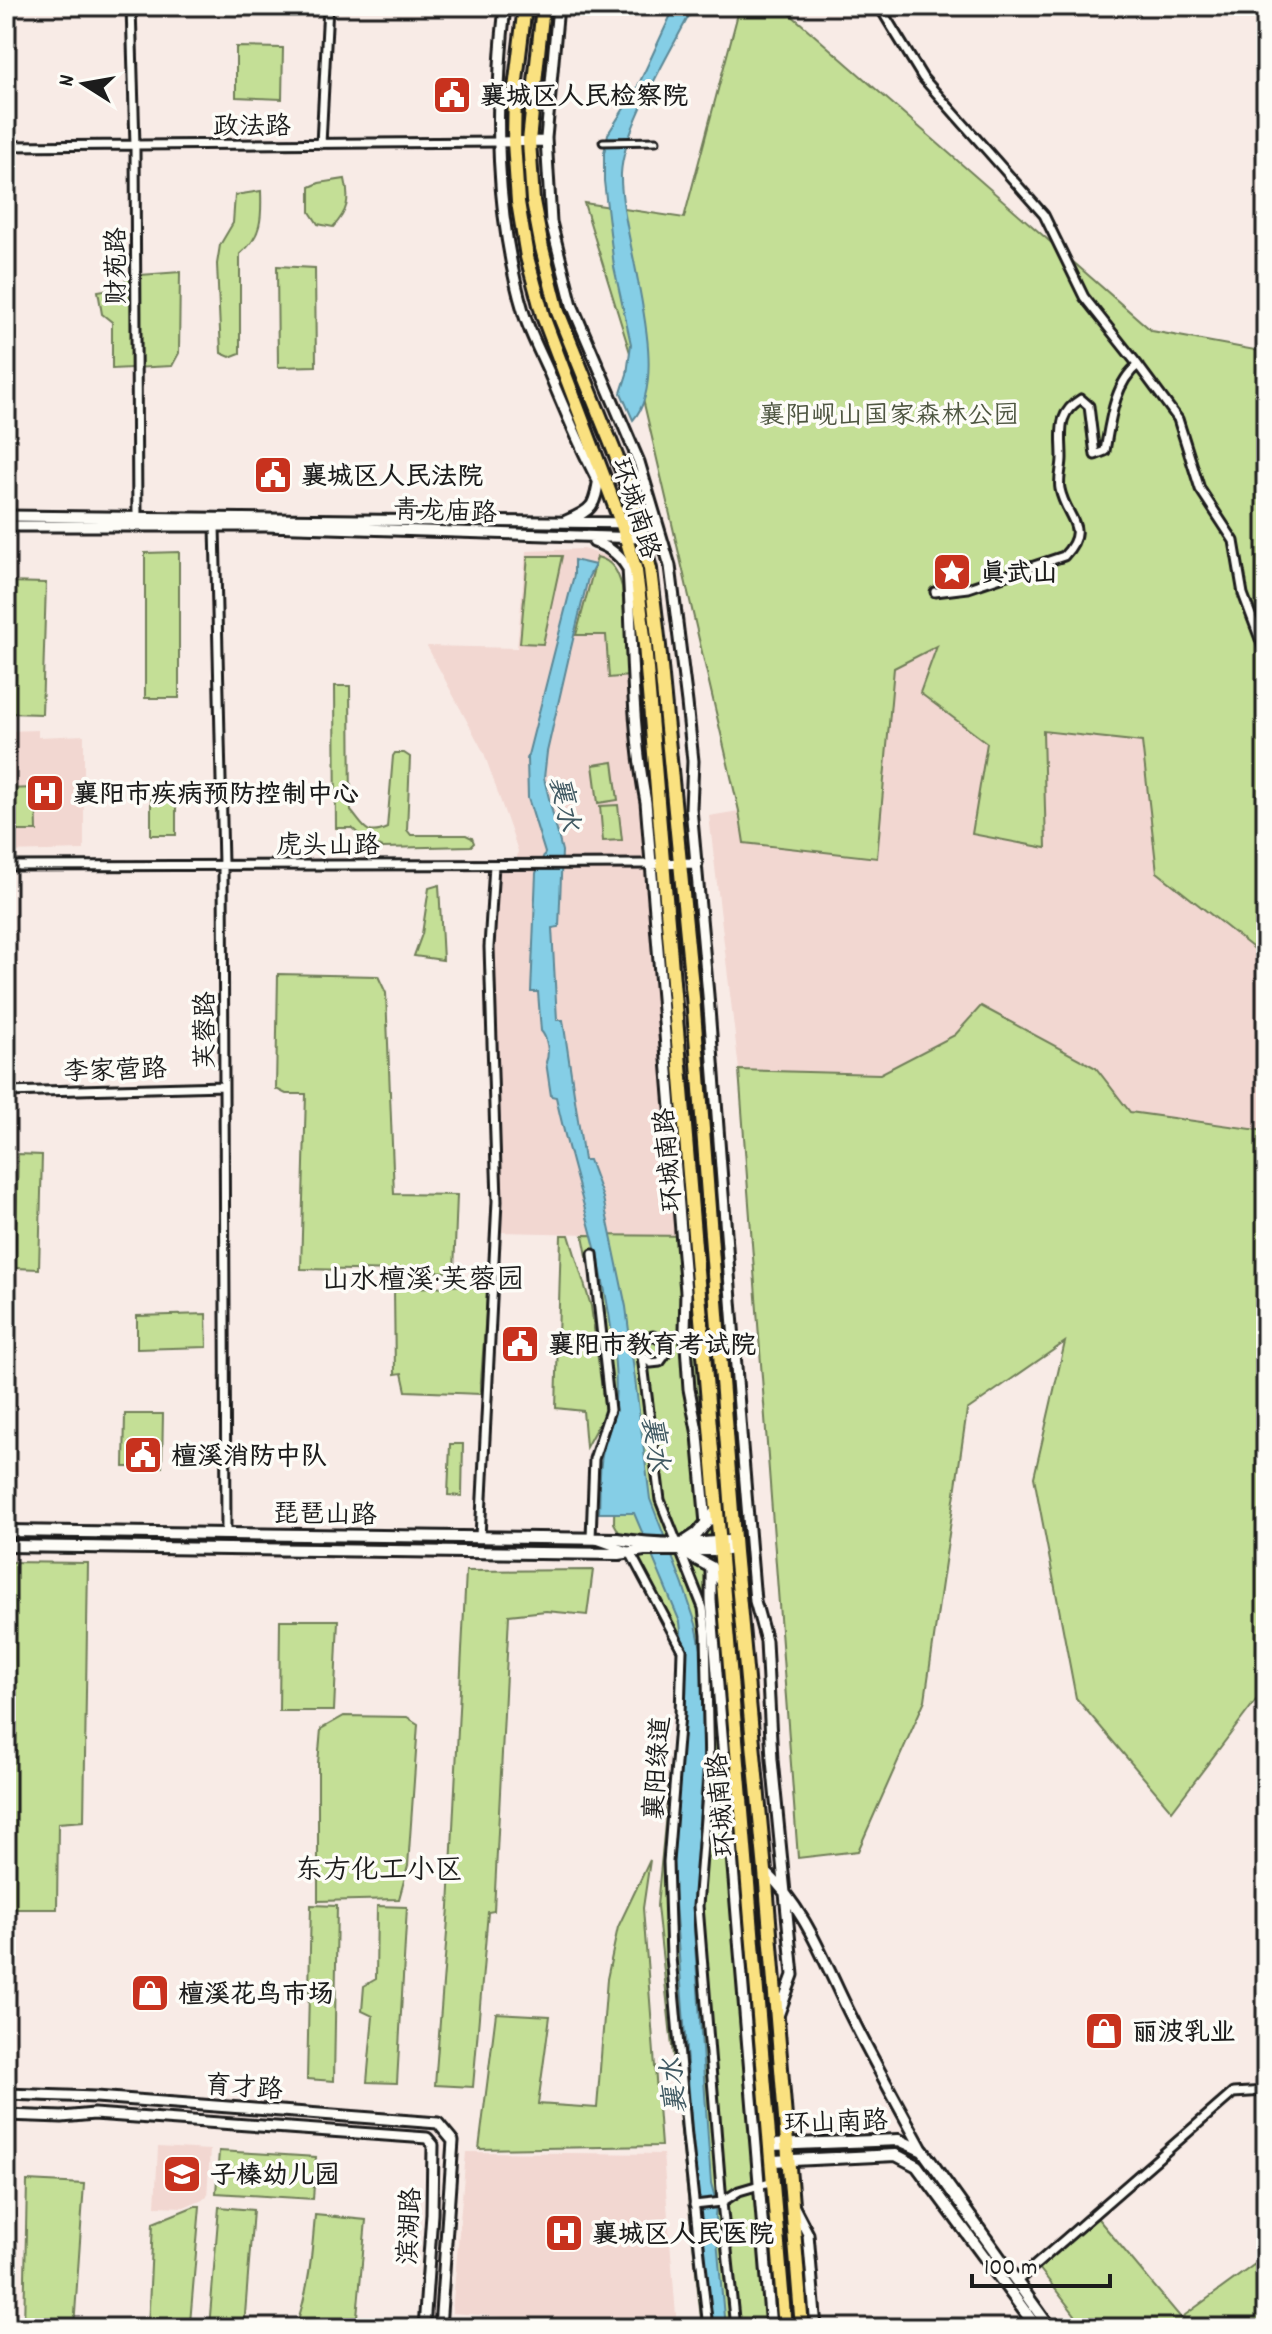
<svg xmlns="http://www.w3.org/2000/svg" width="1272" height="2334" viewBox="0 0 1272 2334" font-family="Dekko,'LXGW WenKai TC',sans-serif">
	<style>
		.built { fill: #f2d7d1 }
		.green { fill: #c4df96; stroke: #707e59; stroke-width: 2 }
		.water { fill: #85cee6; stroke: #5b8795; stroke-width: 2 }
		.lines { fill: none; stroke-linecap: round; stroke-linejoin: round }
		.pedestrian-casing { stroke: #1c1c1c; stroke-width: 11 }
		.minor-casing { stroke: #1c1c1c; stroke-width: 13 }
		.tertiary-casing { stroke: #1c1c1c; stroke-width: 15 }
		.secondary-casing { stroke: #1c1c1c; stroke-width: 16 }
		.trunk-casing { stroke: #1c1c1c; stroke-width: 18 }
		.pedestrian { stroke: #fdfcf7; stroke-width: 5 }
		.minor { stroke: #fdfcf7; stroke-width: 7 }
		.tertiary { stroke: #fdfcf7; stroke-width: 9 }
		.secondary { stroke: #fdfcf7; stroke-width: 10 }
		.trunk { stroke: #fae180; stroke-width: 12 }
		.labels { text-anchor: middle; stroke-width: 7; stroke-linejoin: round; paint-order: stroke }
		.poi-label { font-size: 26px; font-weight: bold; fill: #1c1c1c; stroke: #fdfcf7; text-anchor: start }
		.street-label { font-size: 26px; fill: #1c1c1c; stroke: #fdfcf7 }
		.park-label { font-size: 26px; fill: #4e5641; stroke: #fdfcf7 }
		.water-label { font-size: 28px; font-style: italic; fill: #415a63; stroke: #fdfcf7 }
		.neighbourhood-label { font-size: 28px; fill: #1c1c1c; stroke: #fdfcf7 }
	</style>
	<rect width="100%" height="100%" fill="#f8ebe6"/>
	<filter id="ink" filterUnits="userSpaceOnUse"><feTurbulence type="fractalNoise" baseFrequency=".0125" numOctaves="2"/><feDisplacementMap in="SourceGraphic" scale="16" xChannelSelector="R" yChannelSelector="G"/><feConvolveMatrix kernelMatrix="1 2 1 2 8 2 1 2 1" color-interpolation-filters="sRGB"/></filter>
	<g filter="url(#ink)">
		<path class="built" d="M583 549 609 557 618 574 682 1236 494 1232 489 947 494 865H516L518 851 484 753 427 646 517 648 526 551Z
			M938 645 987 743 972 834 1046 848 1043 731 1143 742 1157 872 1266 958V1131L1130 1112 1096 1068 955 1035 880 1074 739 1070 709 816 739 811 744 843 877 858 894 668Z
			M38 730V737L84 735V850L6 852V731Z
			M158 2147 210 2150 207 2197 184 2207 155 2206Z
			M466 2152 663 2154 677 2328H645L452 2313Z"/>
		<path class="green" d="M740 6H781L1152 331 1266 352V958L1157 872 1142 742 1043 731 1046 848 972 834 987 743 920 693 937 646 894 668 877 858 744 843 739 811 639 382 584 203 684 218Z
			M236 47 283 48 282 99 236 97Z
			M345 179C350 200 348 211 333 227L318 224 310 212V187L319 183Z
			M261 191C262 217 262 237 240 254V353L230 357 221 353 217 264 220 245 233 223 235 195Z
			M277 266 315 268 316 366 278 367Z
			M180 272 179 353 172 366 112 369V322L102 314 98 291 122 287 127 276Z
			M179 552V698H145V553Z
			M528 556H562L543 644 520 643Z
			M597 557C613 561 618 572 622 587L629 676 609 678 606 635H576Z
			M7 582 46 583 42 714 6 713Z
			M335 686H350L351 811C364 826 366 838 387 828L393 756 395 753H404L410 757 407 830 411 835H466L472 838 474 843 471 846 383 848 367 842 352 828H336Z
			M613 762 618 800 598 803 593 765Z
			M36 788 37 831H6V789Z
			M151 797H176V835H151Z
			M618 805 622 840 603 841 600 806Z
			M439 885 443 960 414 956 422 934 429 888Z
			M278 974 378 976 386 993 394 1194 457 1195 454 1272 301 1269 306 1094H286L276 1089Z
			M981 1006 1096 1068 1130 1112 1266 1131V1687L1172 1811 1076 1698 1034 1477 1065 1342 967 1410 925 1700 858 1851 798 1858 739 1070 880 1074 955 1035Z
			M18 1154 42 1155 39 1269 15 1268Z
			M561 1235H569L591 1306 605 1412 586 1447 583 1411 556 1408Z
			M583 1235 695 1236 785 2328H702L657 1906 682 1650 614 1523 616 1409Z
			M488 1284 480 1394 406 1391 402 1373 395 1374 394 1289Z
			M206 1314 207 1347 137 1349V1316Z
			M125 1414H163L162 1467H124Z
			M450 1444H463L462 1496 448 1495Z
			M6 1562 88 1563 84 1821 58 1823 57 1909H6Z
			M593 1570 587 1615 546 1611 509 1615 494 1911 488 1912 473 2087 435 2085 449 1907 466 1571Z
			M280 1620H338L334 1711H279Z
			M344 1716 407 1717 418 1724 408 1866 399 1899 318 1901V1763L321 1729Z
			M650 1860 643 1908 661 2146 479 2149 496 2013 550 2016 538 2104 597 2108 607 1979 618 1927Z
			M311 1905 337 1906 334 2081 307 2079Z
			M377 1906 407 1907 397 2083 367 2082 373 2016 362 2011 364 1986 376 1979Z
			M219 2151 316 2157 313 2199 216 2193Z
			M27 2181 84 2184 74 2328H24Z
			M195 2206H200L190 2323 186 2328H168L165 2324 164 2328H148L153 2223Z
			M219 2207 253 2210 244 2328H209Z
			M1094 2214 1181 2318 1266 2256V2328H1085L1036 2264Z
			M315 2215 366 2220 356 2328H295C309 2292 312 2253 315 2215Z"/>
		<path class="water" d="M675 6H694C672 49 623 128 621 174 619 233 675 374 633 420L621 393 627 374 631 344 614 267 604 181V153L608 134 638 86Z
			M574 560 595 565 588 578 570 652 547 752 544 778 562 851 559 927 552 928 557 1020H563L584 1160H589L603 1198 626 1307 650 1499 683 1585 696 1624 702 1654 706 1712 693 1914 711 2183 716 2202 715 2217 725 2328H709L695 2204 696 2184 672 1863 683 1718V1650L680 1622 634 1513H599C600 1496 599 1480 601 1463 602 1447 610 1432 613 1416 617 1397 616 1374 614 1354 607 1266 574 1183 556 1097L551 1096 546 1062C550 1053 547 1037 541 1031L538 992H531L536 873 545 853 528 798 527 759 574 575Z"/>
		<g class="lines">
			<defs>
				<path id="pedestrian" d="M603 142 656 141"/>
				<path id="minor" d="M131 6 135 146 137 520
					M879 6 923 78 1044 215 1084 297 1138 365C1114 383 1110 423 1105 451L1095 455 1089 406 1081 399C1056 414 1062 432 1062 458 1062 468 1058 480 1060 489 1066 519 1091 527 1064 556L968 588 935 592
					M321 144 328 6
					M6 146 499 142
					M1138 365 1178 419 1200 489 1234 541 1243 594 1266 655
					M215 526 223 864 226 1534
					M6 866 650 864
					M6 1092 224 1086
					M593 1254 610 1410 594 1459 591 1538 630 1552 682 1650 680 1714 668 1862 671 1957 687 2136 708 2328
					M644 1357 651 1363 660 1362 668 1351 665 1342 653 1336 644 1340 641 1348 660 1500 703 1608 706 1635 709 1768 698 1906 722 2202 735 2328
					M480 1537 497 1201 489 947 494 865
					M694 2205 722 2202 739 2191 773 2181
					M1016 2282 1233 2093 1266 2091"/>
				<path id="tertiary" d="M505 6C494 105 495 218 524 314 530 333 540 352 548 370 564 408 579 445 598 481
					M558 6 546 138 551 222 572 305 639 462 670 566 687 703 693 761 691 808 708 995 742 1446 755 1601 766 1641 772 1760 793 1975 778 2016
					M499 142 546 141
					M6 516 638 523
					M566 521C593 510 595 506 599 477
					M6 526H266L642 538
					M594 542C610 547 623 558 630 573
					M628 568C633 647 631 724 646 802L686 1292 685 1331 689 1389 698 1435 706 1524
					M650 864 697 863
					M711 1567V1600L771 2328
					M765 1871C808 1911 826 1968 853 2020 875 2064 899 2107 923 2151
					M6 2094 96 2097 438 2123 453 2141 440 2328
					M6 2115 62 2117 94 2114 427 2138 433 2145 432 2214 424 2328
					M794 2207 808 2234 816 2328"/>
				<path id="secondary" d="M6 1531 617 1539C654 1545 691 1545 728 1541
					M685 1542 697 1534 717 1510
					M6 1546 619 1554 644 1550H728
					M685 1553 711 1567 723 1583
					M771 2145 899 2140 923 2151 1050 2328
					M772 2161 896 2155 917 2166 1037 2328"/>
				<path id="trunk" d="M525 6 515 89 514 142 518 202 527 257 543 316 622 525 636 571 645 645 785 2328
					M543 6 529 141 533 201 542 248 558 312 623 473 638 523 650 569 659 646 693 997 735 1552 765 1871 802 2328"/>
			</defs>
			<use href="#pedestrian" class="pedestrian-casing"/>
			<use href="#minor" class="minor-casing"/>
			<use href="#tertiary" class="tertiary-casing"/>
			<use href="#secondary" class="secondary-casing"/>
			<use href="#trunk" class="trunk-casing"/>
			<use href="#pedestrian" class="pedestrian"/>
			<use href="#minor" class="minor"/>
			<use href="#tertiary" class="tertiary"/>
			<use href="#secondary" class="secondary"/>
			<use href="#trunk" class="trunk"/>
		</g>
	</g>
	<defs>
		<symbol id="civic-square" viewBox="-11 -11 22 22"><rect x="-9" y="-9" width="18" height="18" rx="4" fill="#c8321e" stroke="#fdfcf7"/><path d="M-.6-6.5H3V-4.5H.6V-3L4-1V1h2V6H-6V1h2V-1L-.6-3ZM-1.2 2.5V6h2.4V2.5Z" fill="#fff"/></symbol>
		<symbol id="sight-square" viewBox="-11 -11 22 22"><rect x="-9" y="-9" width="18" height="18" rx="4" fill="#c8321e" stroke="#fdfcf7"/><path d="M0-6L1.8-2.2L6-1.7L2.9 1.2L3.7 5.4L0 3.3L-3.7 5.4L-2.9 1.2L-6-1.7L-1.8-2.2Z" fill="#fff"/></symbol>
		<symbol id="hospital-square" viewBox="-11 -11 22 22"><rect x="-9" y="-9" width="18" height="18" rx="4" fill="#c8321e" stroke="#fdfcf7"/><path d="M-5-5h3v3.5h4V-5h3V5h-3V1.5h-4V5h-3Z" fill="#fff"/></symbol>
		<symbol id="shop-square" viewBox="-11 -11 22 22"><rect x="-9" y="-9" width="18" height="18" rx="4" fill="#c8321e" stroke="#fdfcf7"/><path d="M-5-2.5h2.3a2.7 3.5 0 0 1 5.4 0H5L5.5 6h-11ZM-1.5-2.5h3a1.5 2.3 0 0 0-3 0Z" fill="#fff"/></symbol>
		<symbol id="school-square" viewBox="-11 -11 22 22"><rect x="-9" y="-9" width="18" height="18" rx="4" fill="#c8321e" stroke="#fdfcf7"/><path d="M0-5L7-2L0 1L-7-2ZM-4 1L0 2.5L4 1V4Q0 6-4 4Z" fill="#fff"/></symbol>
	</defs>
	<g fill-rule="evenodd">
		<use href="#civic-square" x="430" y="73" width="44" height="44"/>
		<use href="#civic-square" x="251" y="453" width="44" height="44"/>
		<use href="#sight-square" x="930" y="550" width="44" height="44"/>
		<use href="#hospital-square" x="23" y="771" width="44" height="44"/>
		<use href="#civic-square" x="498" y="1322" width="44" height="44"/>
		<use href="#civic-square" x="121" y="1433" width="44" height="44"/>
		<use href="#shop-square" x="128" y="1971" width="44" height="44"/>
		<use href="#shop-square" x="1082" y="2009" width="44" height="44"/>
		<use href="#school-square" x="160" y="2152" width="44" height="44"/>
		<use href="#hospital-square" x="542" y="2211" width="44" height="44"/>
	</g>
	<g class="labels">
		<g class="poi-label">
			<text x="480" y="104">襄城区人民检察院</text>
			<text x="301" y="484">襄城区人民法院</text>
			<text x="980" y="581">真武山</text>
			<text x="73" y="802">襄阳市疾病预防控制中心</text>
			<text x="548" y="1353">襄阳市教育考试院</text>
			<text x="171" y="1464">檀溪消防中队</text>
			<text x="178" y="2002">檀溪花鸟市场</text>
			<text x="1132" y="2040">丽波乳业</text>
			<text x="210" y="2183">子榛幼儿园</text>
			<text x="592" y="2242">襄城区人民医院</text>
		</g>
		<g class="street-label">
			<text x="252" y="134">政法路</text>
			<text transform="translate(115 266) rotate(-90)" y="9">财苑路</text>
			<text transform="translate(637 508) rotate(72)" y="9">环城南路</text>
			<text transform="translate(445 510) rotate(2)" y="9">青龙庙路</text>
			<text x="328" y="853">虎头山路</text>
			<text transform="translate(204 1030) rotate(-90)" y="9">芙蓉路</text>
			<text transform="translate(115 1069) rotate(-2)" y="9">李家营路</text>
			<text transform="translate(667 1160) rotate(-95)" y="9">环城南路</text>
			<text transform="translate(325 1513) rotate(1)" y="9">琵琶山路</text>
			<text transform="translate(656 1768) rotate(-86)" y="9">襄阳绿道</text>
			<text transform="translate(720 1805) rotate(-95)" y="9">环城南路</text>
			<text transform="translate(244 2086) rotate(4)" y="9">育才路</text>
			<text transform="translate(836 2121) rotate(-2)" y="9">环山南路</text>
			<text transform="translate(408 2226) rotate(-87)" y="9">滨湖路</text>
		</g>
		<g class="park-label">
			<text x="889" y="423">襄阳岘山国家森林公园</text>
		</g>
		<g class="water-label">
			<text transform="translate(566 803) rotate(78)" y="10">襄水</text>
			<text transform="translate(657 1443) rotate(82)" y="10">襄水</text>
			<text transform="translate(672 2086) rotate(-95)" y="10">襄水</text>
		</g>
		<g class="neighbourhood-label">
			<text x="423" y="1288">山水檀溪·芙蓉园</text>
			<text x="379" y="1878">东方化工小区</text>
		</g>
	</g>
	<rect width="1272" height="2334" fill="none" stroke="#fdfcf7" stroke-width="32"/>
	<rect x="16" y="16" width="1240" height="2302" fill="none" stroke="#1c1c1c" stroke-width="3" filter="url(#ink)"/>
	<g transform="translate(84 84) rotate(281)" stroke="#fdfcf7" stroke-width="6" paint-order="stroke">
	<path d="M0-6L14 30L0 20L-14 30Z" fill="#1c1c1c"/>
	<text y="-12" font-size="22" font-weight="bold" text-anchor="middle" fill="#1c1c1c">N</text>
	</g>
	<path d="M972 2274v12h138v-12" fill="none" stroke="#1c1c1c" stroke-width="4"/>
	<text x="984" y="2274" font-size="24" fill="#1c1c1c" stroke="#fdfcf7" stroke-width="6" paint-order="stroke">100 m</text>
</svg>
